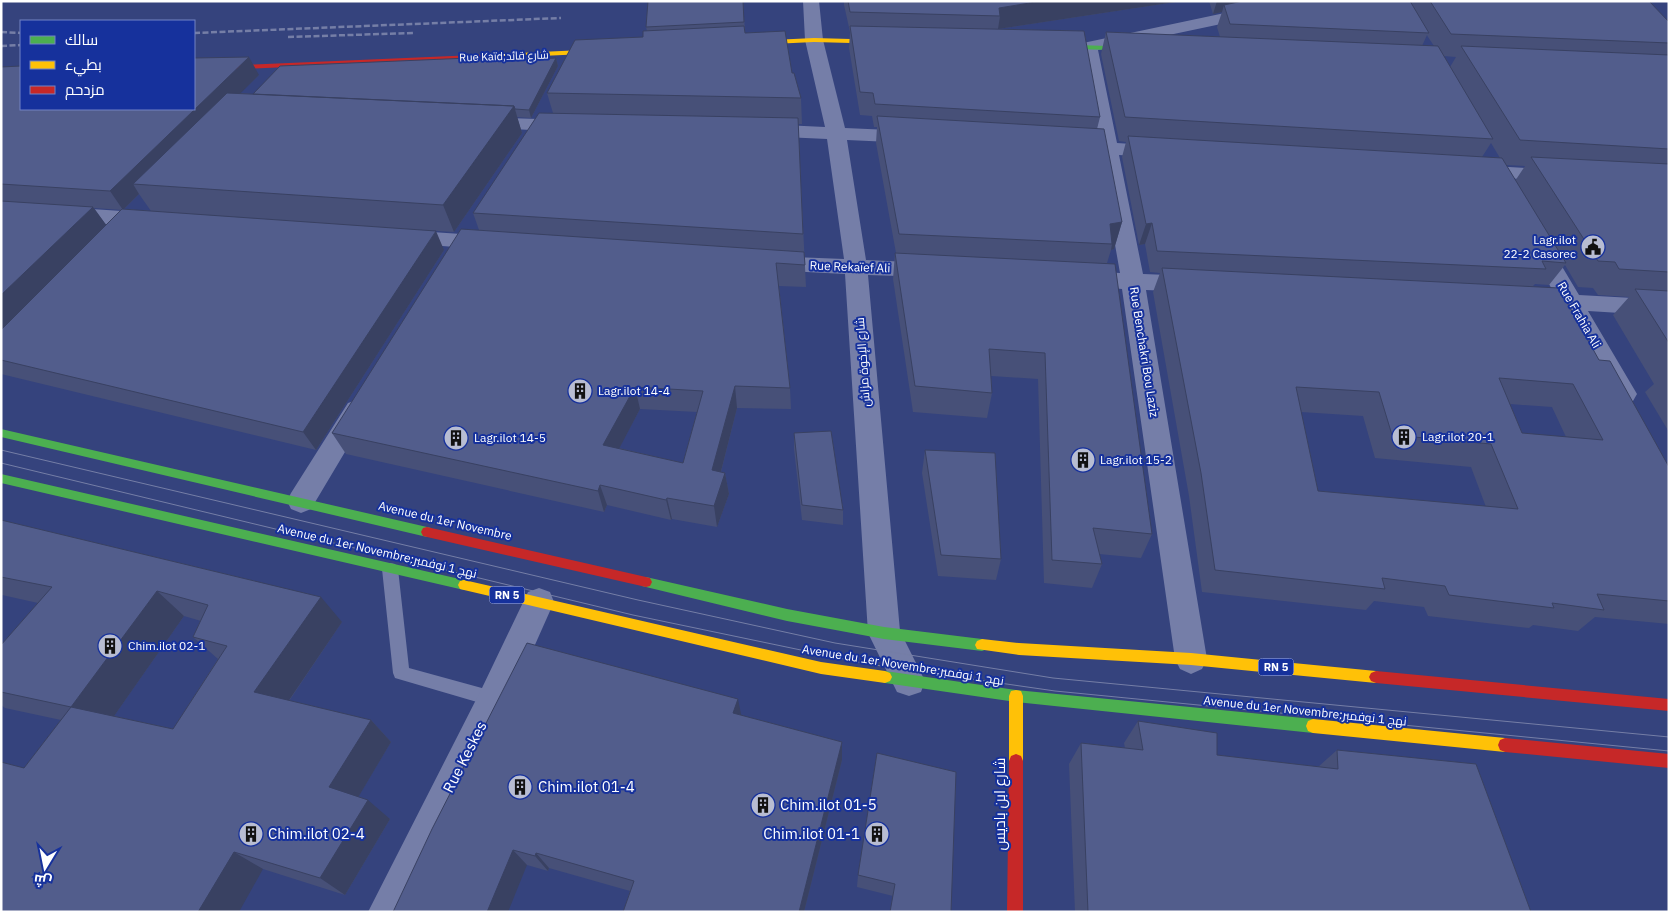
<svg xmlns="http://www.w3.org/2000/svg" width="1670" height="913" viewBox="0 0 1670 913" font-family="'IBM Plex Sans',Cairo,sans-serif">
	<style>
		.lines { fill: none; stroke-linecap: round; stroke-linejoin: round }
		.lane { fill: #757ea8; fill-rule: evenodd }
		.street { fill: #757ea8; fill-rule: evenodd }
		.fast { fill: #4caf50; fill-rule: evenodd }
		.slow { fill: #ffc107; fill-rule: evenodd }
		.jam { fill: #c62828; fill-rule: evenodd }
		.tram { stroke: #757ea6; stroke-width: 1 }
		.rail { stroke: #757ea6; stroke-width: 2.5; stroke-dasharray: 6 2.5; stroke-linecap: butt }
		.wall { fill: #475078; fill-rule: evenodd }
		.shaded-wall { fill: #394162 }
		.building { fill: #525d8c; stroke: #394162; fill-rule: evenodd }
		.labels { text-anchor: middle; stroke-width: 4; stroke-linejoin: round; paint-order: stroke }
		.far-street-label { font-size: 11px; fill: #fff; stroke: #16319c }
		.shield { fill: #16319c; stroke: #b9c1e1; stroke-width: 1 }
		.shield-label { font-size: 11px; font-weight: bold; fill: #fff }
		.poi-label { font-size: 12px; fill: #fff; stroke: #16319c; text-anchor: start }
		.street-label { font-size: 12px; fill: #fff; stroke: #16319c }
		.near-street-label { font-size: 15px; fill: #fff; stroke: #16319c }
		.near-poi-label { font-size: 15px; fill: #fff; stroke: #16319c; text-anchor: start }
	</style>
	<rect width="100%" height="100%" fill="#35437d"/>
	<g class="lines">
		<path class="lane" d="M390 563 395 564 398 569 409 668 500 693 502 699 500 705 494 707 395 678 393 673 382 569 385 564Z"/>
		<path class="street" d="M803 1H819L823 40 845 128 913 131 920 133 923 137 920 141 913 143 847 140 866 260 930 263 938 265 942 270 938 275 930 277 868 275 900 631 925 681 921 692 909 696 897 692 868 633 845 274 768 270 760 268 757 263 760 258 768 256 844 259 827 139 761 136 754 134 751 130 754 126 761 124 825 127 805 40Z
			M1282 1H1315L1307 6 1098 50 1117 143 1162 146 1169 148 1172 152 1169 156 1162 158 1119 155 1143 274 1195 276 1203 279 1207 284 1203 289 1195 292 1146 290 1207 659 1202 669 1191 674 1180 669 1175 659 1122 289 1072 284 1068 279 1072 274 1080 271 1120 273 1099 154 1063 150 1060 146 1063 142 1070 140 1097 142 1080 47 1083 43Z
			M481 117 568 120 575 122 578 126 575 130 568 132 474 127 471 123 474 119Z
			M1475 165 1557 170 1564 172 1567 176 1564 180 1557 182 1468 175 1465 171 1468 167Z
			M1 203 152 213 160 215 163 220 160 225 152 227 1 217Z
			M402 230 491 236 499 238 502 243 499 248 491 250 394 242 391 237 394 232Z
			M1537 236 1545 238 1579 295 1669 300V316L1588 311 1637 394 1633 401 1624 404 1615 401 1564 310 1522 306 1518 300 1522 294 1530 292 1554 293 1526 243 1529 238Z
			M357 400 366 403 370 410 311 509 301 513 291 509 287 501 291 493 348 403Z
			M539 588 550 592 554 602 506 710 407 912H368L482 688 528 592Z"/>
		<path class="fast" d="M1046 44 1139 47 1143 49 1139 51 1049 48 1045 46Z
			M1 429 427 527 431 528 433 532 431 536 427 537 1 437Z
			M1 474 464 580 468 581 470 585 468 589 464 590 1 483Z
			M646 577 787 609 884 627 982 639 987 641 989 645 987 649 982 651 884 639 787 621 646 587 642 586 640 582 642 578Z
			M885 671 1016 690 1313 719 1318 721 1320 726 1318 731 1313 733 1016 702 885 683 880 681 878 677 880 673Z"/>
		<path class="slow" d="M814 38 887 40 891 42 887 44 814 42 750 45 746 43 750 41Z
			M604 49H607V53L499 58 495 56 499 54Z
			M464 580 821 662 885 671 890 673 892 677 890 681 885 683 821 674 464 590 460 589 458 585 460 581Z
			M982 639 1019 643 1191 653 1376 671 1381 673 1383 677 1381 681 1376 683 1191 665 1019 655 977 649 975 645 977 641Z
			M1016 690 1021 691 1023 696V761L1021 766 1016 768 1011 766 1009 761V696L1011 691Z
			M1313 719 1505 738 1510 740 1512 745 1510 750 1505 752 1313 733 1308 731 1306 726 1308 721Z"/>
		<path class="jam" d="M499 54H502V58L194 71V67Z
			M427 527 646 577 650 578 652 582 650 586 646 587 427 537 423 536 421 532 423 528Z
			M1376 671 1669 699V711L1376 683 1371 681 1369 677 1371 673Z
			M1505 738 1669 754V768L1505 752 1500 750 1498 745 1500 740Z
			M1016 754 1021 756 1023 761V912H1007L1009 761 1011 756Z"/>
		<path class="tram" d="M1 450 638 600 835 643 1053 678 1669 737
			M1 463 633 615 868 664 1055 691 1669 751"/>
		<path class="rail" d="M1 32 21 33
			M194 33 561 18
			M288 37 413 33
			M1 46 21 45"/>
	</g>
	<path class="wall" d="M743 1 745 32 792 73 801 98 802 124H798L806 287 779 286 790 388 791 409 737 408 721 472 725 473 729 494 717 527 672 519 671 520 607 505 604 512 346 454 332 433 479 230 473 213 553 113 547 93 643 37 647 31 646 27ZM640 409 697 412 683 463 619 448Z
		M844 1H1182L998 29 1100 117 1097 129 1122 222 1114 249 1111 250 1107 263 1152 534 1141 558 1099 554 1102 564 1092 588 1044 583 1038 379 991 376 992 393 987 418 913 412 893 279 895 253H896L876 143 877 127H874L872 116 860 115 849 48 850 32 844 5Z
		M1209 1H1649L1669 43V432L1645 392 1654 384 1613 315 1629 297 1598 295 1593 288 1578 287 1565 265 1549 285 1535 284 1533 286 1599 360 1669 467V624L1595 617 1578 631 1533 625 1529 628 1428 616 1424 607 1374 601 1366 610 1202 592 1189 496 1153 292 1160 273 1150 272 1145 244 1139 245 1122 157 1126 142 1119 141 1101 54 1106 32 1220 37 1217 27 1222 12 1213 14ZM1427 35 1428 37 1434 46H1422ZM1443 56 1456 57 1450 67ZM1491 143 1500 158 1482 157ZM1506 165 1525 166 1515 181ZM1510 404 1552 407 1566 437 1522 433ZM1301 412 1363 416 1375 458 1471 467 1486 507 1318 491Z
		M556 58 558 66 531 118 517 117 522 133 454 232 407 229 444 250 316 450 1 374V67L259 75 240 93 253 94 541 59ZM139 194 151 211 124 209ZM94 208 122 210 106 225Z
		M794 433 843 510V525L802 520 794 449Z
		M925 450 1001 559 996 580 938 576 922 473Z
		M1 520 342 622 289 701 371 720 391 742 358 797 390 819 345 895 263 869 24 768 61 720 5 708 1 705V645L38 603 2 595 1 596ZM184 616 201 621 193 637 218 659 173 729 114 716Z
		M741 715 842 742V760L804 912H623L630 891 549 868 548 871 527 865 393 912Z
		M1138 721 1217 755 1318 767 1337 750 1531 912H1075L1069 764 1081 743 1125 748 1124 743Z
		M877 753 951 912 893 896 857 887 858 875Z"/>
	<path class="shaded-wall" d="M1042 1H1182L998 29 1000 16 999 8Z
		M1217 1H1272L1224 5 1222 12 1213 14Z
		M249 57 259 75 148 185 133 184 139 194 123 210 110 191Z
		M556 58 558 66 531 118 529 110Z
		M514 106 522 133 454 232 443 205Z
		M93 207 107 226 1 331V295Z
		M1122 222 1114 249 1111 250 1112 244 1110 224Z
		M1152 223 1145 244 1139 245 1146 224Z
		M436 231 444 250 316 450 303 432Z
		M735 386 737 408 716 491 712 470Z
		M635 387 640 409 610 466 603 445Z
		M725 473 729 494 717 527 714 506Z
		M600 485 607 505 604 512 598 491Z
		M667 498 672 519 671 520 666 500Z
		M157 591 184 616 105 729 71 707Z
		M321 597 342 622 279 715 254 692Z
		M738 699 742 719 733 713Z
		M371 720 391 742 353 806 329 787Z
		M842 742V760L804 912H799Z
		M368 800 390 819 345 895 320 878Z
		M513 850 527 865 508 912H487Z
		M234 852 263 869 239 912H198Z
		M536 853 549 868 548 871 535 856Z"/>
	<path class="building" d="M648 1H743L744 22 646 27Z
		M848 1H1042L999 8 1000 16 850 12Z
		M1243 1H1410L1429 33 1230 24 1224 5Z
		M1430 1H1649L1669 22V43L1451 34Z
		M744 26 745 33 785 31 792 73H794L801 98 547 93 575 40 643 37V31Z
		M850 26 1084 31 1100 117 875 104 873 93 860 92Z
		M1106 32 1438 46 1493 139 1125 117Z
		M1461 46 1669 55V149L1520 140Z
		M540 55 537 59 556 58 529 110 515 109 514 106 253 94 280 66Z
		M249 57 110 191 1 184V67L21 66V109H194V58Z
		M227 93 514 106 443 205 133 184Z
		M539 113 798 118 803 234 473 213Z
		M877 116 1104 129 1122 222 1110 224 1112 244 899 234Z
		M1128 136 1502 158 1566 263 1542 261 1546 269 1157 251 1152 223 1146 224Z
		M1531 157 1669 164V272L1619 269 1615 262 1598 261Z
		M1 201 93 207 1 295Z
		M122 209 436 231 303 432 1 360V330Z
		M461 229 804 252 805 265 776 263 790 388 735 386 712 470 725 473 714 506 667 498 666 500 600 485 598 491 332 433ZM635 387 703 391 683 463 603 445Z
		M895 253 1115 264 1152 534 1093 528 1102 564 1052 560 1045 353 989 349 992 393 915 386Z
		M1162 268 1559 288 1599 360 1610 361 1669 467V601L1597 594 1604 610 1552 603 1554 608 1449 595 1445 586 1382 578 1385 589 1215 570 1201 473ZM1499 378 1573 384 1603 440 1522 433ZM1296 387 1379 392 1392 435 1491 444 1518 509 1318 491Z
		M1635 289 1669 291V343Z
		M831 431 843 510 802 505 794 433Z
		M925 450 995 453 1001 559 941 555Z
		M1 520 321 597 254 692 371 720 329 787 368 800 320 878 234 852 198 912H1V762L24 768 71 707 1 692V645L52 587 1 577ZM157 591 208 605 193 637 227 646 173 729 71 707Z
		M527 643 738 699 733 713 842 742 799 912H623L634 881 536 853 535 856 513 850 487 912H393L432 829Z
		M1138 721 1217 733V755L1338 769 1337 750 1476 764 1531 912H1088L1081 743 1143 750Z
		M877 753 956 772 951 912H890L895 884 858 875Z"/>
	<defs>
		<symbol id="civic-disc" viewBox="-11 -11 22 22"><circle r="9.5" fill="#b8bdd2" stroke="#16319c"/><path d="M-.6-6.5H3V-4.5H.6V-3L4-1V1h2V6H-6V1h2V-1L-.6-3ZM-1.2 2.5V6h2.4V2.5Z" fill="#111"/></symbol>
		<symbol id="building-disc" viewBox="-11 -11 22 22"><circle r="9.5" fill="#b8bdd2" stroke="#16319c"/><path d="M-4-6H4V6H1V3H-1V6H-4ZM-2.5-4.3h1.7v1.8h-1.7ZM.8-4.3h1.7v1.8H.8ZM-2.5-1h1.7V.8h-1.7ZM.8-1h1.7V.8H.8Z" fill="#111"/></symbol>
	</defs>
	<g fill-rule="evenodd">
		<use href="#civic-disc" x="1579" y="233" width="28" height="28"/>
		<use href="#building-disc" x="566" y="377" width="28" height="28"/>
		<use href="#building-disc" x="1390" y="423" width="28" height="28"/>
		<use href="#building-disc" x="442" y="424" width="28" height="28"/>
		<use href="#building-disc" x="1069" y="446" width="28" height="28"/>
		<use href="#building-disc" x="96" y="632" width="28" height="28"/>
		<use href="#building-disc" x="506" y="773" width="28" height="28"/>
		<use href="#building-disc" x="749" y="791" width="28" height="28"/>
		<use href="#building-disc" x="237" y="820" width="28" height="28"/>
		<use href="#building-disc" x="863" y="820" width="28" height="28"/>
	</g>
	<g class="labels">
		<g class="far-street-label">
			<text transform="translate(504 56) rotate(-2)" y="4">Rue Kaïd;شارع قائد</text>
		</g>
		<g class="shield">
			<rect x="489.5" y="586.5" width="35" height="17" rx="4"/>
			<rect x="1258.5" y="658.5" width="35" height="17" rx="4"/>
		</g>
		<g class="shield-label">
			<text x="507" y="599">RN 5</text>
			<text x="1276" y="671">RN 5</text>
		</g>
		<g class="poi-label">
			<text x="1576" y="244" text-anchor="end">Lagr.ilot<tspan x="1576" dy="14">22-2 Casorec</tspan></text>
			<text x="598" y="395">Lagr.ilot 14-4</text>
			<text x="1422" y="441">Lagr.ilot 20-1</text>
			<text x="474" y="442">Lagr.ilot 14-5</text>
			<text x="1100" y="464">Lagr.ilot 15-2</text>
			<text x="128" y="650">Chim.ilot 02-1</text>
		</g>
		<g class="street-label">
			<text transform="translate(850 267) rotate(2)" y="4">Rue Rekaïef Ali</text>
			<text transform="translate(1579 315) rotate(60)" y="4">Rue Frahia Ali</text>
			<text transform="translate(1144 352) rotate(81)" y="4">Rue Benchakri Bou Laziz</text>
			<text transform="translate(863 362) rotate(-94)" y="4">شارع الإخوة مزاش</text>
			<text transform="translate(445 521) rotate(13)" y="4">Avenue du 1er Novembre</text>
			<text transform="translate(377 551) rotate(13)" y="4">Avenue du 1er Novembre;نهج 1 نوفمبر</text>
			<text transform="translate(903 665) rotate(9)" y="4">Avenue du 1er Novembre;نهج 1 نوفمبر</text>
			<text transform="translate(1305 711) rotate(6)" y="4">Avenue du 1er Novembre;نهج 1 نوفمبر</text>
		</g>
		<g class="near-street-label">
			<text transform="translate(465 757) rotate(-63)" y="5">Rue Keskes</text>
			<text transform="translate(1000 804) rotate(-90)" y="5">شارع ابن باديس</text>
		</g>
		<g class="near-poi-label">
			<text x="538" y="792">Chim.ilot 01-4</text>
			<text x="780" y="810">Chim.ilot 01-5</text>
			<text x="268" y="839">Chim.ilot 02-4</text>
			<text x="860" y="839" text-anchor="end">Chim.ilot 01-1</text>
		</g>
	</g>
	<rect width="1670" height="913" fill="none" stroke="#ffffff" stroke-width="5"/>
	<rect x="20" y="20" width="175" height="90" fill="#16319c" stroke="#7383c4"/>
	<rect x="30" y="36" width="25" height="8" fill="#4caf50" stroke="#7383c4"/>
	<text x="65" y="45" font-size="15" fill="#ffffff">سالك</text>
	<rect x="30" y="61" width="25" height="8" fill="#ffc107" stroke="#7383c4"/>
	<text x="65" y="70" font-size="15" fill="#ffffff">بطيء</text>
	<rect x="30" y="86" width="25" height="8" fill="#c62828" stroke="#7383c4"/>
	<text x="65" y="95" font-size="15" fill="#ffffff">مزدحم</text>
	<g transform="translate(45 868) rotate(190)" stroke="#16319c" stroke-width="4" paint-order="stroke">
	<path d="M0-4L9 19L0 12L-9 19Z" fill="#ffffff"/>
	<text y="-8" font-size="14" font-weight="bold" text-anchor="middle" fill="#ffffff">ش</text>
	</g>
</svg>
